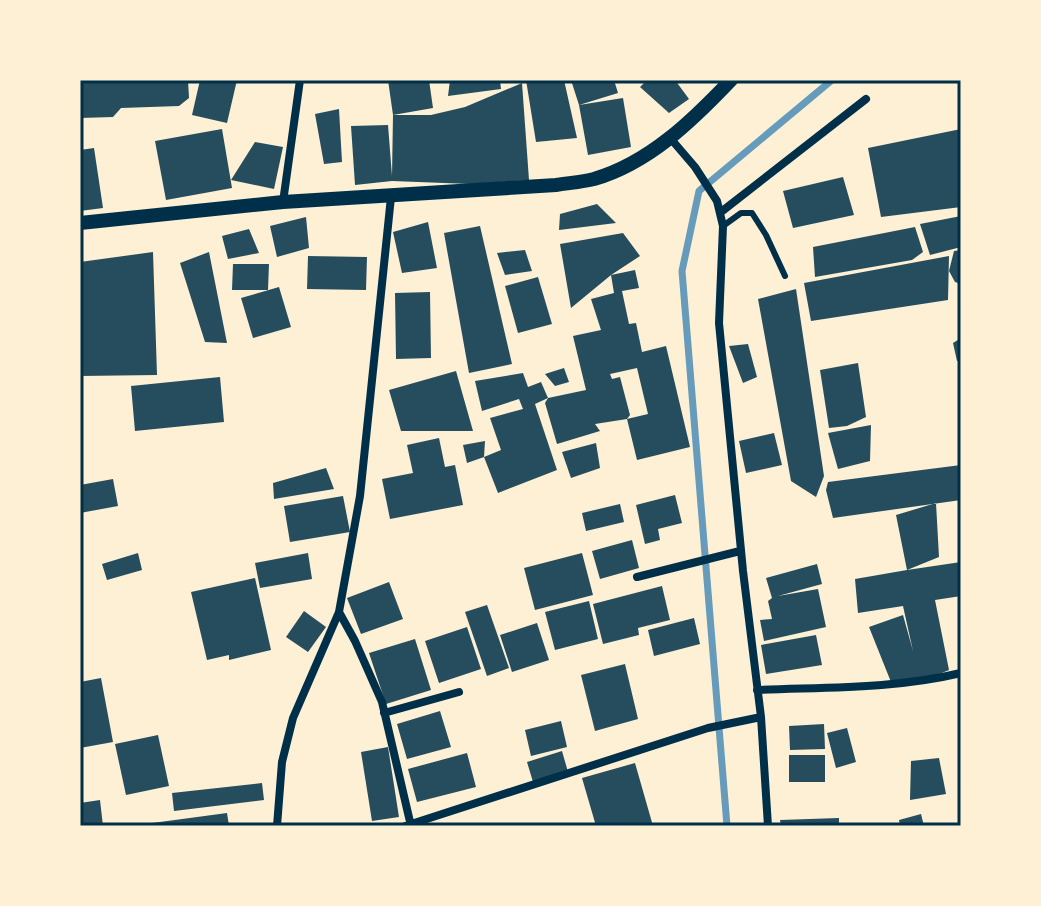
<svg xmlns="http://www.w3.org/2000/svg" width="1041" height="906" viewBox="0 0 1041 906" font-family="Quicksand,sans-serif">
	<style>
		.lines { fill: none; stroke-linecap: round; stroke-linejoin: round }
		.stream { stroke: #669bbc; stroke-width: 7 }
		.building { fill: #264d5e; fill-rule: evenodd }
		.service { stroke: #003049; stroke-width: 6 }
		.minor { stroke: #003049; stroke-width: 8 }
		.tertiary { stroke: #003049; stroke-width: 14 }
		.neatline { fill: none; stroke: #003049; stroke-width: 3 }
	</style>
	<rect width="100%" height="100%" fill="#fdf0d5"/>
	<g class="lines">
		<path class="stream" d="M727 826 682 271 699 191 832 80"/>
	</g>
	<path class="building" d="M80 80H188L189 98 179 106 121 108 113 117 80 118Z
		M200 80H237L227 123 192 115Z
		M388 80H429L433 108 393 115Z
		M450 80H500L501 89 448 96Z
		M526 80H564L577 138 536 142Z
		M571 80H614L618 93 579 105 623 98 631 147 588 155 579 105Z
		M647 80H675L689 99 669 113 640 87Z
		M522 83 529 180 470 184 392 181 355 185 351 126 388 125 392 176 393 115H431L465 107Z
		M339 109 342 162 324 164 315 114Z
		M222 129 232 188 166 200 155 141Z
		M961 129V207L881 217 868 148Z
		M255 142 283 147 274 189 231 180Z
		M94 148 103 208 80 211V150Z
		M843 177 854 215 793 228 783 191Z
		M597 204 616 223 559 230 560 214Z
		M961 216V247L930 255 920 224Z
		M306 217 309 248 277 257 270 226Z
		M428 222 437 268 402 273 393 232Z
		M480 226 512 364 469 373 444 233Z
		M915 227 923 252 912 260 815 277 813 247Z
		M249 229 259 253 228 259 222 236Z
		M623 233 640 256 611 275 635 270 639 288 622 291 629 324 636 323 642 352 666 346 690 447 637 460 627 419 595 424 600 431 557 444 545 403 548 398 586 390 573 336 601 330 591 299 614 293 611 275 571 308 560 244ZM637 368 648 414 627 419 630 415 620 377 612 379 610 374Z
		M525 250 532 271 505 275 497 253Z
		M961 250V284L955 282 949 271 954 251Z
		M153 252 157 375 80 376V262Z
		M209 252 227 343 205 342 180 263Z
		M308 256 367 257 366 290 307 289Z
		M949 256 948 300 811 321 804 283Z
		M233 264H269L268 290H232Z
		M538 277 552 324 518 333 505 286Z
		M279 287 291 327 253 338 241 298Z
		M796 289 824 476 816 497 791 481 758 299Z
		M430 292 431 358 396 359 395 293Z
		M961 338V360L957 361 953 343Z
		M748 344 757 377 743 383 729 346Z
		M858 363 866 417 847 426 829 428 820 370Z
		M564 368 569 382 555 386 545 374Z
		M456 371 473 431H401L389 390Z
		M523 373 528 387 541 382 548 398 535 404 557 470 498 493 484 457 501 450 490 418 523 409 519 399 482 411 475 381Z
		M220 377 224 422 135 431 131 386Z
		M871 425 870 461 838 469 828 433Z
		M774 433 782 465 746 473 739 441Z
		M439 438 445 467 455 465 463 505 390 519 382 479 413 473 407 445Z
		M485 441 484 457 467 463 463 445Z
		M596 443 600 468 571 478 562 452Z
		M961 465V500L833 518 826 490 828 482Z
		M326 468 334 489 274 499 273 483Z
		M113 479 118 506 80 513V485Z
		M675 495 682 523 658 529 660 540 645 544 636 505Z
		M343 496 350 532 290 542 284 506Z
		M936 503 939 557 907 570 961 562V596L935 600 949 670 920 682H891L869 627 903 615 913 651 903 606 858 613 855 579 907 570 896 515Z
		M620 504 624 522 586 531 582 513Z
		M632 540 639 568 600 579 592 551Z
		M138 553 142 570 107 580 102 564Z
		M308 553 312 579 260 588 255 563Z
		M582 553 593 595 535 610 524 568Z
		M817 564 822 584 778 596 818 589 826 627 764 641 760 620 772 619 768 601 772 598 766 578Z
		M255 578 271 650 229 660V655L207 660 191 592Z
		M389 582 403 619 361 634 347 598Z
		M662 586 670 620 638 628 639 635 603 644 593 604Z
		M589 601 598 639 555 650 545 612Z
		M487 605 509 668 487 676 465 612Z
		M304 611 326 627 308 652 286 637Z
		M694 618 700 644 654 656 648 630Z
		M537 623 549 660 512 672 500 635Z
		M467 627 481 669 439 683 425 641Z
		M816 635 822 665 766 674 761 645Z
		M415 639 431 690 386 704 369 653Z
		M625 664 638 719 595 731 581 675Z
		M101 678 113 742 80 748V682Z
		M440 711 451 747 407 759 397 724Z
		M561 721 567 747 531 756 525 730Z
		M824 724 825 749 790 750 789 726Z
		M847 728 856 762 836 768 827 733Z
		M158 735 169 786 126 795 115 744Z
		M388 747 399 817 372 821 361 752Z
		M562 751 568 772 533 782 527 762Z
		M467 753 476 787 417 802 408 769Z
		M789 755H825V782H789Z
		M939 758 946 794 910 800 911 761Z
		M635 763 653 826H596L582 778Z
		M262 783 264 800 174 811 172 793Z
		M100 800 103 826H80V803Z
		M227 813 229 826H145V824Z
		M921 814 924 826H900L899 820Z
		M839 818V826H781L780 820Z"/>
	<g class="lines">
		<path class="service" d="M723 226 741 213H752L766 235 785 276"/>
		<path class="minor" d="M671 139 695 167 717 201 723 226 719 323 743 571 761 717 768 826
			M283 202 300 80
			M721 212 866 99
			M637 577 740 551
			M339 612 355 641 382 702 411 826
			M757 690C825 687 894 689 961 673
			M384 713 459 692
			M277 826 282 762 293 718 339 612 360 496 391 197
			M405 826 708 728 761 717"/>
		<path class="tertiary" d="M80 223 283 202 556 185C568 183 582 182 594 179 649 163 692 121 731 80"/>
	</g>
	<rect width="1041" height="906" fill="none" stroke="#fdf0d5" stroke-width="164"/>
	<rect x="82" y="82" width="877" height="742" class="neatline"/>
</svg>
